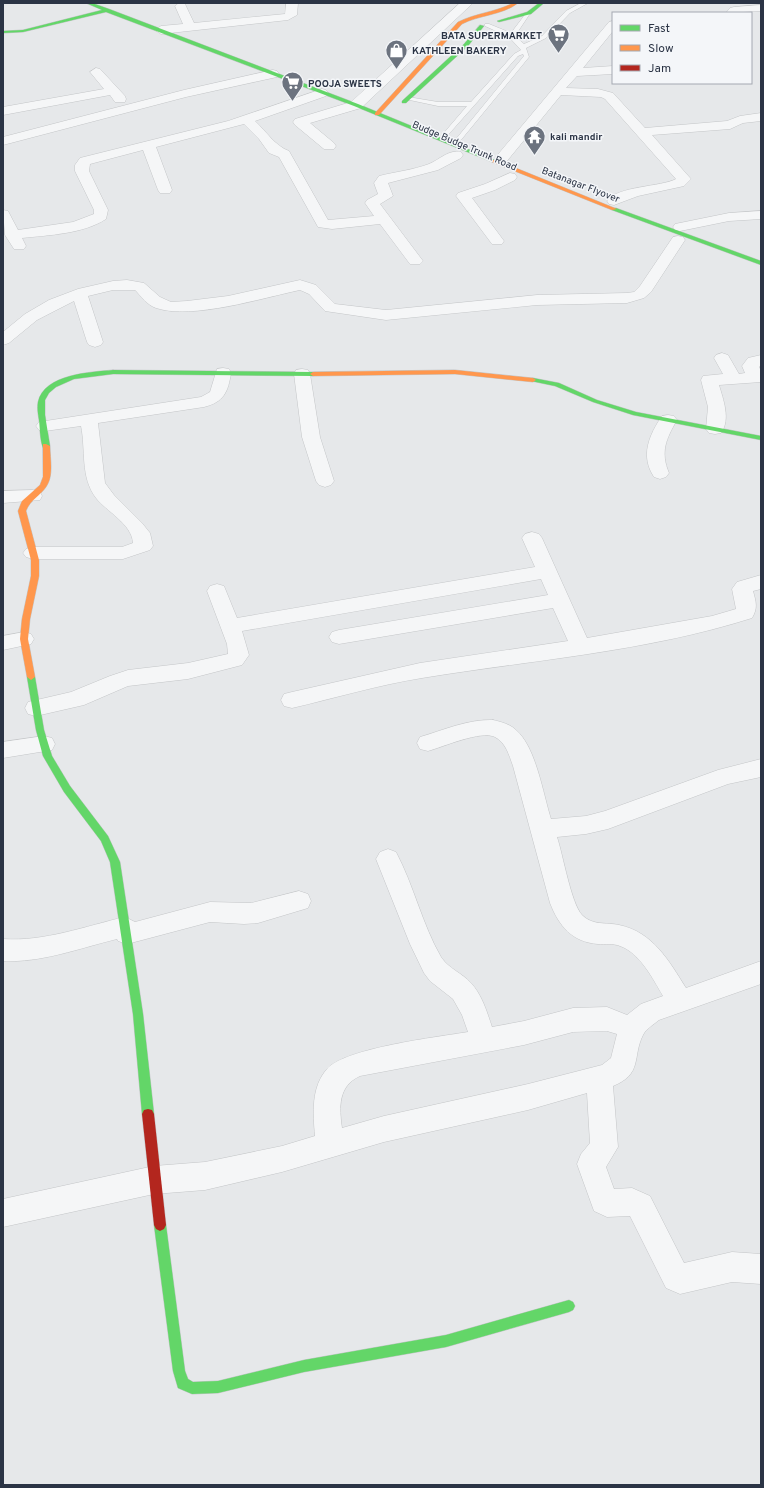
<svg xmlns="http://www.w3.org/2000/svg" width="764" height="1488" viewBox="0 0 764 1488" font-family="Overpass,sans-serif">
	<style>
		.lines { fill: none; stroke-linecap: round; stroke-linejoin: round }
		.lane-casing { stroke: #c4c6c8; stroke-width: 1 }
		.street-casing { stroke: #c4c6c8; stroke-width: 1 }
		.fast-casing { stroke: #c4c6c8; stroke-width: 1 }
		.slow-casing { stroke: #c4c6c8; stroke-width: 1 }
		.jam-casing { stroke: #c4c6c8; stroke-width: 1 }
		.lane { fill: #f5f6f7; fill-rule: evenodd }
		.street { fill: #f5f6f7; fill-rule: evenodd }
		.fast { fill: #63d668; fill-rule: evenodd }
		.slow { fill: #ff974d; fill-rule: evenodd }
		.jam { fill: #b3261e; fill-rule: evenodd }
		.labels { text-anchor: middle; stroke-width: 3; stroke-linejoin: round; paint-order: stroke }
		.far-poi-label { font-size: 10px; font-weight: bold; fill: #2b3445; stroke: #f4f6f9; text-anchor: start }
		.far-street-label { font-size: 10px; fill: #2b3445; stroke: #f4f6f9 }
	</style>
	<rect width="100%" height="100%" fill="#e6e8ea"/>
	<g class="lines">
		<defs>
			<path id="lane" d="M581 3H588L570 13 546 38 526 48 529 57 461 140 456 139 524 56 523 54 518 56 448 135 443 134 467 106H438L405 99 408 97 438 102H471L514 54 521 50 509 37 485 26V24H489L511 33 527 12H531L515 36 524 44 542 36 566 11Z"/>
			<path id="street" d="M286 3H298L297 15 288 20 161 34 155 30 161 26 183 24 175 6 179 3 185 4 194 23 285 14Z
				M460 3H473L361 108 310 123 334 143 336 146 334 149H324L295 125 293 122 295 119 351 102Z
				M761 5V11L726 13 730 8 734 7Z
				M613 21V31L583 68 613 66V74L577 76 566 88 598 89 613 93 645 128 727 121 740 116 761 113V121L743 123 730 129 652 135 691 179 684 186 638 196 614 205 609 204 607 201C617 186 661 187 676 179L605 99 601 97 561 95 507 161H497L495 158 609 22Z
				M96 68 100 69 125 96 126 99 125 102H115L110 95 3 115V107L104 89 90 72Z
				M273 70 277 71 279 74 277 77 186 97 3 145V137L184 90Z
				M322 89 326 90 328 93 326 96 255 121C266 131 275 146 289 151L328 220 374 216 365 203 367 200 378 194 374 183 379 176C395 172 413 170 429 164 439 160 449 149 461 152L463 155 461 158 438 170 388 183 393 196 380 204 423 261 420 264H410L380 224 332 229 318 227 279 157 269 153 259 139 244 124 156 147 172 190 170 193H160L158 190 143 150 90 164 89 171 108 210 106 219C83 234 49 235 22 238L26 246 24 249H14L5 235 3 210 8 211 18 230 73 222 94 214V210L75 171V165L80 158 228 121Z
				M510 173 515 174 517 177 515 180 495 190 472 198 504 241 502 244H492L456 196 458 193 485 184Z
				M761 211V219L729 221 680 231 675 230 673 227 675 224 729 213Z
				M678 236 683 237 685 240 651 292 644 298 627 303 537 305 386 320 325 311 309 294 300 290C262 298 192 320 156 308 147 305 141 296 135 290H113L88 296 103 342 101 345 95 347 89 345 87 342 74 301 37 320 9 343 3 345V332L25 314 49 300 78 289 113 281 127 280 144 283 160 297 171 302 187 301 228 296 300 280 316 285 335 304 386 310 537 295 627 293 634 292 640 286 673 237Z
				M722 353 728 355 739 374 745 373 742 366 748 358 761 355V365L759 367 761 371V382L719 385C723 399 731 419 721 433L715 434 709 433 706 429 708 407 701 380 703 376 723 374 714 358 716 355Z
				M223 368 229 369 231 373C228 392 224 402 204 407L98 423 105 483 114 495 142 523 150 533 153 546 150 550 123 559H33L26 557 23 553 26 549 33 547H122L133 543C132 524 106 511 96 498 80 477 86 450 81 426L45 431 39 430 36 426 39 422 201 397 210 392 217 369Z
				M302 369 308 370 310 374 320 437 334 481 331 485 325 487 319 485 316 481 302 437 294 374 296 370Z
				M668 415 674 416 677 420C666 439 660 452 669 473L666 477 660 479 654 477C640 456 649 435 662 416Z
				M33 490 40 492 42 496 40 500 3 503V491Z
				M532 532 539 534 542 538 587 638 712 616 736 609 732 589 737 582 761 575V589L753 591C756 602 758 608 752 618 645 652 532 660 422 678 378 685 335 698 292 708L284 706 281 700 284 694 292 692 420 663 568 641 553 608 339 644 332 642 329 637 332 632 339 630 548 595 541 579 242 631 249 655 242 665 188 679 128 686 84 705 36 716 28 714 25 708 28 702 71 692 110 676 128 670 188 663 228 654 227 644 207 591 210 586 217 584 224 586 237 618 535 567 522 538 525 534Z
				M24 632 31 634 34 639 31 644 3 650V636Z
				M493 720C501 722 510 724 516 730 536 747 543 794 551 819L586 816 605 811 718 770 761 759V777L728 784 608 829 586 834 557 837C563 855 571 903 582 915 593 926 606 922 619 925 653 932 669 961 686 988L761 961V984L659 1020C653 1025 646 1029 643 1035 632 1057 643 1074 613 1086L618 1147 606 1167 614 1189 632 1188 650 1196 684 1263 732 1252 761 1254V1284L732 1282 680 1294 666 1288 630 1216 607 1217 594 1211 577 1164 581 1154 590 1143 587 1093 528 1110 384 1142 282 1172 205 1190 154 1194 3 1227V1199L154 1166 205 1162 282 1146 315 1136C313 1113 311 1087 327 1069 345 1048 438 1037 468 1032L462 1015 453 999 430 981 424 973 410 944 376 859 380 852 388 849 396 852C414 886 422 924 441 957 449 969 462 973 471 983 482 995 487 1012 492 1027L524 1021 573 1008 607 1007 627 1015 641 1004 663 996C653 979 640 953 620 946 613 943 605 945 598 944 572 942 559 926 550 903L513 766C509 755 506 743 495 737 481 730 443 747 428 751L420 749 417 743 420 737C444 730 468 719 493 720ZM607 1031 617 1034 611 1058 602 1065 528 1084 384 1116 342 1128C339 1107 338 1086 360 1076L524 1045 573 1032Z
				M44 736 52 738 55 744 52 750 3 758V742Z
				M299 891 308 894 311 901 308 908 258 923 244 924 210 922 127 944 118 941 117 939C80 948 41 963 3 961V939C44 942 86 926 125 917L135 922 210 902 251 903Z"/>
			<path id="fast" d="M86 3H92L109 9 358 104 497 161 492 162 354 106 106 12 23 32 3 33V31L23 30 102 10Z
				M539 3H544L531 14 499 22 497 21 527 12Z
				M480 25 484 26 468 46 406 103H402V101L464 44Z
				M612 208H616L761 261V265L612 210Z
				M113 370 313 372 316 374 313 376 113 374 74 379 56 387 49 393 45 400V415L50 446 46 448H43C40 440 40 429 39 420 38 414 37 408 38 402 44 374 91 372 113 370Z
				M533 378 559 383 597 400 636 412 761 436V440L633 415 593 402 555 386 531 381V379Z
				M31 674 35 677 44 730 52 756 70 786 108 836 120 862 143 1014 154 1114 152 1118 148 1119 144 1118 142 1114 133 1014 110 862 101 841 64 792 43 756 36 730 27 677Z
				M160 1219 164 1221 166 1225 185 1371 188 1379 193 1382 218 1381 304 1360 446 1335 569 1300 573 1302 575 1306 573 1310 569 1312 446 1347 304 1372 218 1393 192 1394 178 1388 173 1371 154 1225 156 1221Z"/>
			<path id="slow" d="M513 3H518C503 15 479 15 462 24L379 115H375V113L458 22C476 13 496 12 513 3Z
				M492 160H496L617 209 612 210 492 162Z
				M455 370 533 378 536 380 533 382 455 374 313 376 310 374 313 372Z
				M43 444H46L50 446C50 459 54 476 46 487 40 496 30 500 26 511L39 560V576L30 619 28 639 35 677 31 680 27 677 20 639 22 619 31 576V560L18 511 22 501 40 485 43 477Z"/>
			<path id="jam" d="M148 1109 152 1110 154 1114 166 1225 164 1229 160 1231 156 1229 154 1225 142 1114 144 1110Z"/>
		</defs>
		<use href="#lane" class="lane-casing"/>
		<use href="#street" class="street-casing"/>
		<use href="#fast" class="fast-casing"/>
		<use href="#slow" class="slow-casing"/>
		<use href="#jam" class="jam-casing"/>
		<use href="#lane" class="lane"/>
		<use href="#street" class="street"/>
		<use href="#fast" class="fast"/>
		<use href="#slow" class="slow"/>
		<use href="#jam" class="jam"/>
	</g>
	<defs>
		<symbol id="supermarket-pin" viewBox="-11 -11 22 30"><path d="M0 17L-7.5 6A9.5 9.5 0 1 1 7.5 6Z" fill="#6c737f" stroke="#f4f6f9"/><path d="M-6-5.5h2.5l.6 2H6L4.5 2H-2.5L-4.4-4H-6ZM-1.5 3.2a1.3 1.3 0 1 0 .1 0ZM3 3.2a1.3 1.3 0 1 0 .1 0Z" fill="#fff"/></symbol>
		<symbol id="shop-pin" viewBox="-11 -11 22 30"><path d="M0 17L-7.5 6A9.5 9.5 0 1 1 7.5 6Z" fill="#6c737f" stroke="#f4f6f9"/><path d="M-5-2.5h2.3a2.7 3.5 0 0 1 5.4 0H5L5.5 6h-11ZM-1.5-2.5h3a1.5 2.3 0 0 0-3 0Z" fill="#fff"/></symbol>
		<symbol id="temple-pin" viewBox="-11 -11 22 30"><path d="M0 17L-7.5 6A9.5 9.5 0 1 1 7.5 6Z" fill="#6c737f" stroke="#f4f6f9"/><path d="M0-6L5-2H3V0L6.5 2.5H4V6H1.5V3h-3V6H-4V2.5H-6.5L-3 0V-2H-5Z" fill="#fff"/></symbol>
	</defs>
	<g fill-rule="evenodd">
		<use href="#supermarket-pin" x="546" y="22" width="25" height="34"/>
		<use href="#shop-pin" x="384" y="38" width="25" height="34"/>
		<use href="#supermarket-pin" x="280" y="70" width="25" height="34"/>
		<use href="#temple-pin" x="522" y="124" width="25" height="34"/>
	</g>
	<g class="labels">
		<g class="far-poi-label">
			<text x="542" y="39" text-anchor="end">BATA SUPERMARKET</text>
			<text x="412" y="54">KATHLEEN BAKERY</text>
			<text x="308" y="87">POOJA SWEETS</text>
			<text x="550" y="140">kali mandir</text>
		</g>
		<g class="far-street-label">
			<text transform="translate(465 145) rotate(23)" y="4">Budge Budge Trunk Road</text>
			<text transform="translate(581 184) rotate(21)" y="4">Batanagar Flyover</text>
		</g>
	</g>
	<rect width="764" height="1488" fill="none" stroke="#2b3445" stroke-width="8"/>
	<rect x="612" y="12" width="140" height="72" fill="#f4f6f9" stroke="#a4a8b1"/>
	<rect x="620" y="25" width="20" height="6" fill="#63d668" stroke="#a4a8b1"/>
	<text x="648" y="32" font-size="12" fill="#2b3445">Fast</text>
	<rect x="620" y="45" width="20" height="6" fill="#ff974d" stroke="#a4a8b1"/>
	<text x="648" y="52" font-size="12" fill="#2b3445">Slow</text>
	<rect x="620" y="65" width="20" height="6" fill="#b3261e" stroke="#a4a8b1"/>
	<text x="648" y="72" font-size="12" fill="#2b3445">Jam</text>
</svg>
